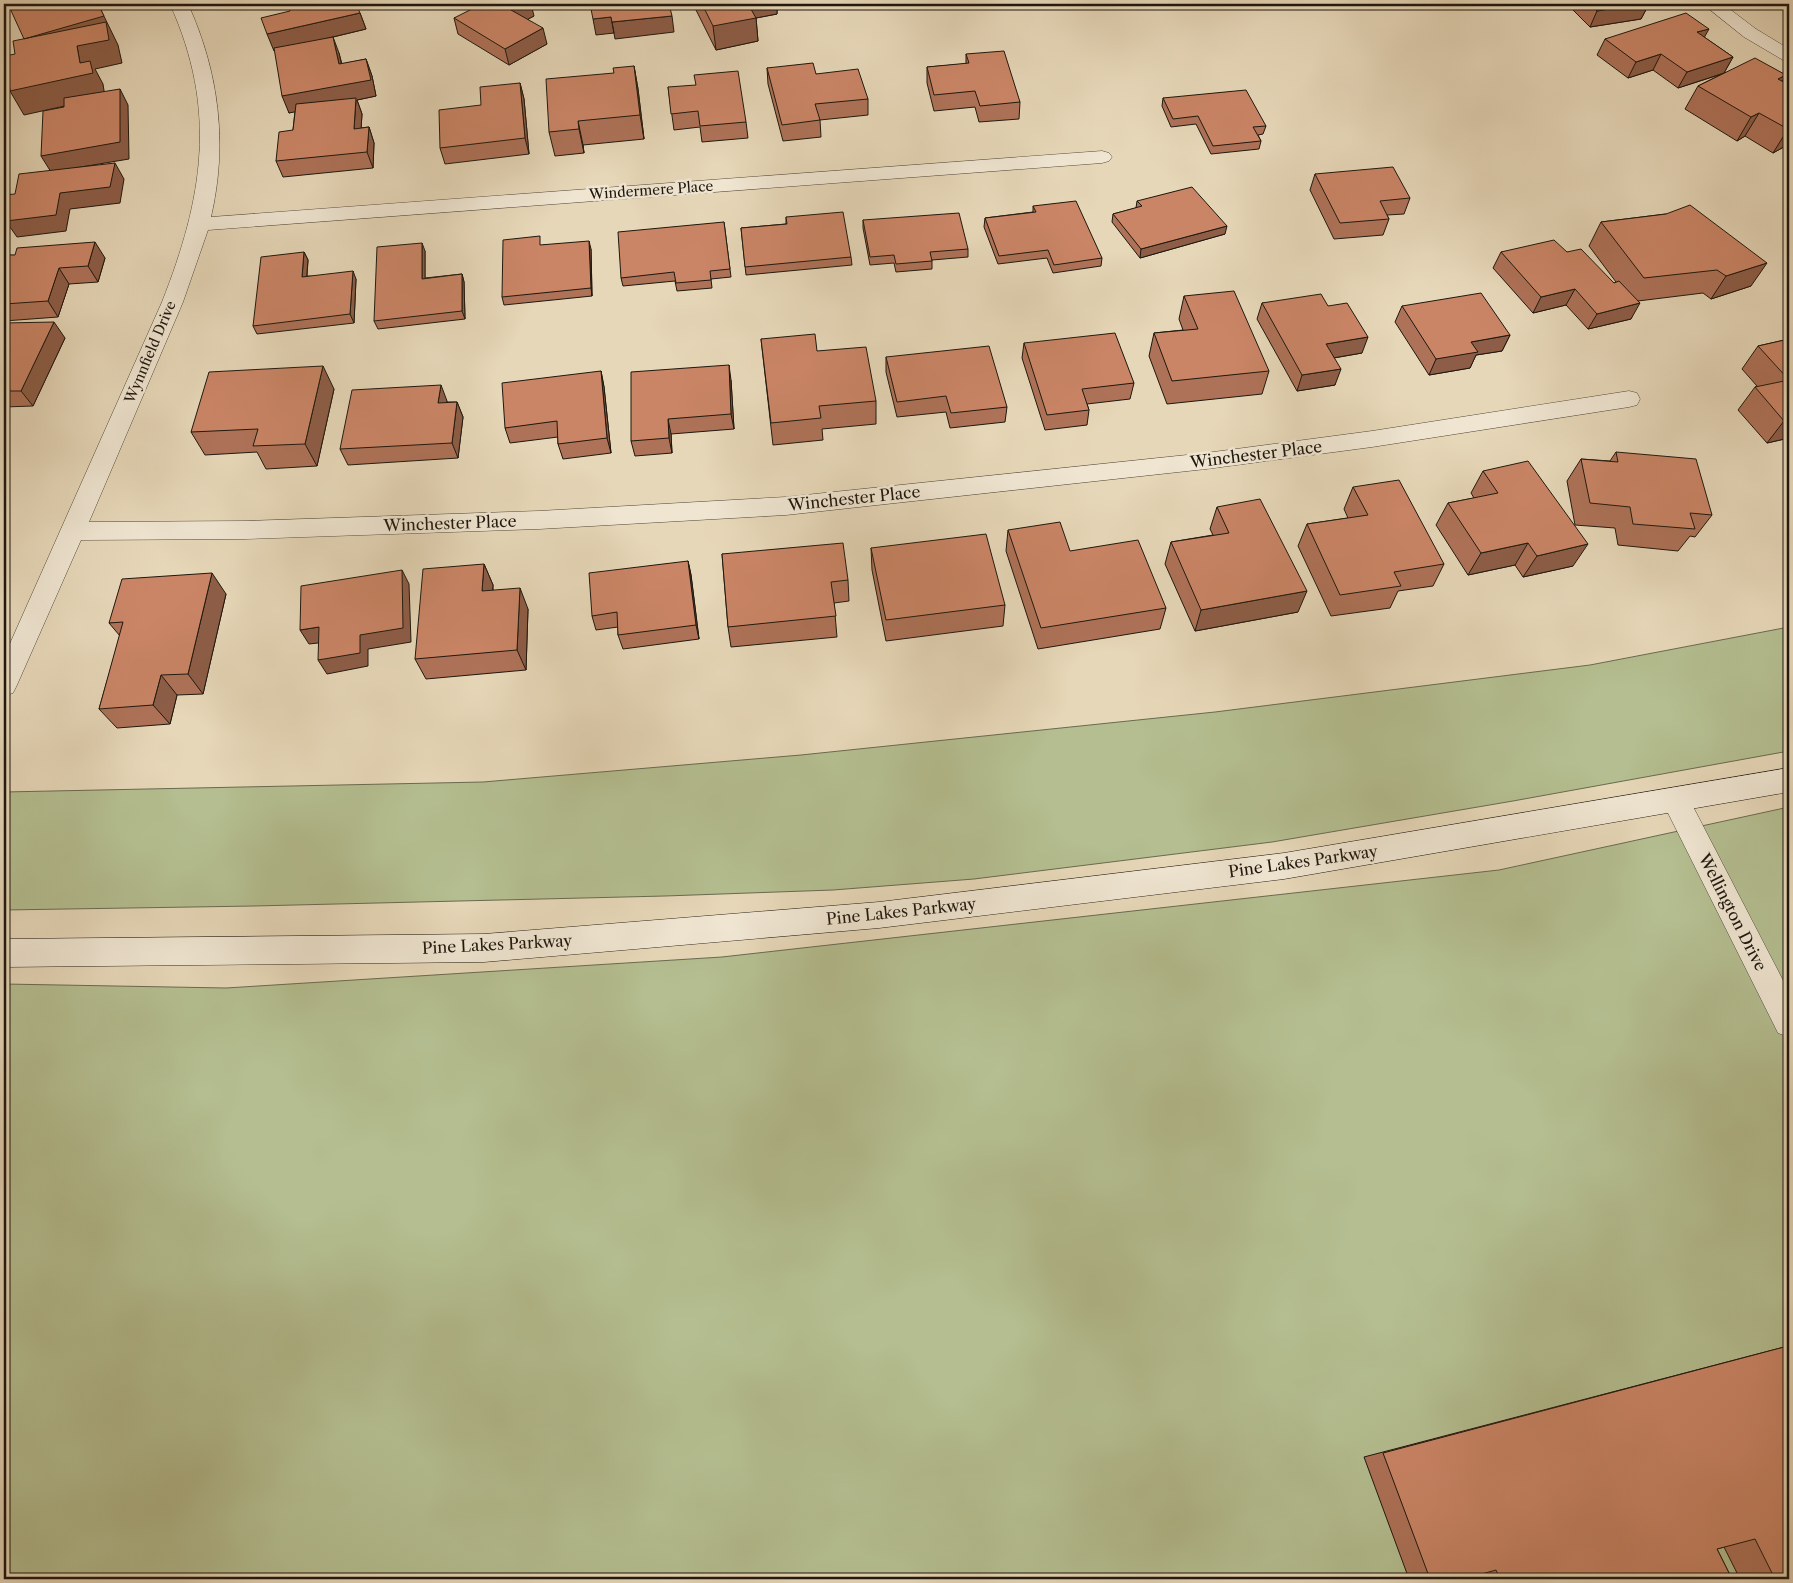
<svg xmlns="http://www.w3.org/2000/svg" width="1793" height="1583" viewBox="0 0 1793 1583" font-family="'Libre Caslon Text',serif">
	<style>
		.green { fill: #b4be90; stroke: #696a4f }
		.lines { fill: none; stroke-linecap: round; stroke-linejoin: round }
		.street-casing { stroke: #504738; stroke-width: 1 }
		.secondary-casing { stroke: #1e170e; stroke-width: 1 }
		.street { fill: #efe5d1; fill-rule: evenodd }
		.secondary { fill: #efe5d1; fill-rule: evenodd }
		.wall { fill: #ae7258; stroke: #1e170e }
		.shaded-wall { fill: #8d5d47; stroke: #1e170e }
		.building { fill: #ca8566; stroke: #1e170e }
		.labels { text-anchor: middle; stroke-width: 5; stroke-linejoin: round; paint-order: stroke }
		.far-street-label { font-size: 14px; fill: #1e170e; stroke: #efe5d1 }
		.street-label { font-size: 16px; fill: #1e170e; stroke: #efe5d1 }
	</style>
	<rect width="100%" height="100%" fill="#e6d7b8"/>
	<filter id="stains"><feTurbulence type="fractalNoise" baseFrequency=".004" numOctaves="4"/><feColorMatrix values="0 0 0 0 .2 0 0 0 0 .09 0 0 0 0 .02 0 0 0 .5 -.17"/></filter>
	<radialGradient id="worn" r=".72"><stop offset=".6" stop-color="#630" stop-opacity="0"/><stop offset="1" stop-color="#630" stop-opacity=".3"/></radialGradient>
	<path class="green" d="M1789 627V751L1513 801 1272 842 974 879 833 890 665 896 254 906 4 910V792L483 782 801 755 1215 712 1590 665Z
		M1789 807V1579H4V984L226 988 722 957 1499 870Z"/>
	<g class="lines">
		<defs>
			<path id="street" d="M170 4H188C219 72 228 144 211 217L1102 151 1109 153 1112 157 1109 161 1102 163 208 230 183 302 89 522 245 521 539 511 786 497 1206 453 1372 431 1629 391 1637 393 1640 399 1637 405 1629 407 1372 447 1206 469 786 515 539 529 245 539 81 540 17 685 13 693 4 696V657L162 302C203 198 218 110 170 4Z
				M1703 4H1723L1756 29 1789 49V61L1783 60 1744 37Z
				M1676 789 1686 793 1789 992V1037L1778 1033 1662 801 1666 793Z"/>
			<path id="secondary" d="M1789 768V792L1284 879 879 928 484 962 4 967V939L484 934 879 902 1284 853Z"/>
		</defs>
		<use href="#street" class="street-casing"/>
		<use href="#secondary" class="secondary-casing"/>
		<use href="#street" class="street"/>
		<use href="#secondary" class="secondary"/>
	</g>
	<path class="wall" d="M693 4H777V14L756 18 758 41 716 50Z
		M1567 4H1649L1641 19 1590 27Z
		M360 13 366 29 321 40 339 53 342 64 366 59 372 76 376 96 357 100 362 114 361 128 369 127 374 143 373 168 283 177 276 161 293 130 295 111 289 113 275 50 274 51Z
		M534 16 528 19 547 44 509 65 458 34 454 18Z
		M1704 37 1733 57 1724 73 1782 81 1789 85V144L1773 153 1745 136 1737 141 1685 109 1698 86 1722 74 1678 88 1653 70 1628 78 1597 55 1605 39Z
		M966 54 1020 102 1019 119 979 122 975 107 934 111 927 83V67L966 64Z
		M634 66 638 89 644 139 583 145 584 153 555 156 549 132 614 73Z
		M767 68 816 74 868 99V115L820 120 821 137 783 141 768 84Z
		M520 83 524 99 529 154 445 164 440 148 481 105Z
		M668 87 746 122 748 138 702 142 700 127 674 130Z
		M1163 98 1266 126 1263 134 1258 135 1261 141 1259 149 1211 154 1196 124 1171 127 1162 106Z
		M1315 174 1410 198 1404 214 1387 215 1389 219 1383 235 1334 239 1310 190Z
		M1137 201 1225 234 1140 258 1112 222 1113 214 1136 208Z
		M1033 206 1102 258 1101 266 1053 273 1047 258 998 264 984 227 985 218 1033 212Z
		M1666 214 1751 286 1711 299 1703 293 1638 301 1631 319 1588 329 1566 305 1533 313 1493 268 1501 252H1567L1614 283 1616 282 1589 246 1601 222Z
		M786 217 851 257 852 265 746 275 741 228 786 224Z
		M863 220 968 249V257L932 260V269L896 272 894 263 870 265 863 228Z
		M724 222 731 277 711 279 712 288 677 291 675 281 623 286 621 278Z
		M543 245 591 249 592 296 504 305 502 297Z
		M425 251V278L462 274 464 282 465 319 378 329 374 321Z
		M304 252 308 260 307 276 356 279 354 323 257 334 253 326Z
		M4 255 105 258 98 282 69 284 58 317 4 321Z
		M1184 296 1269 371 1262 394 1167 404 1149 356 1154 333 1183 330 1179 319Z
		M1262 303 1328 306 1362 353 1334 358 1335 385 1297 391 1257 319Z
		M1402 306 1510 335 1502 351 1476 355 1470 368 1429 375 1395 322Z
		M4 323 65 338 33 406 4 407Z
		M761 339 817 351 876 401V424L822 429 823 440 773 445Z
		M1789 339V438L1767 443 1738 410 1755 387 1757 386 1742 369 1758 346Z
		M1024 343 1134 383 1130 399 1087 404 1089 410 1087 425 1045 430 1022 358Z
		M886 357 1007 407 1005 422 950 428 946 412 897 417 886 372Z
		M601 371 604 387 611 453 563 459 558 444V437L510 443 505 428Z
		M731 380 734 429 671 434 672 453 635 456 631 441Z
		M334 389 317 466 266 469 257 452 205 455 191 432Z
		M447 401V402H457L463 417 458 458 348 465 340 449Z
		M1616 452 1712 515 1695 537 1690 536 1678 551 1618 545 1615 528 1575 525 1567 481 1581 459 1610 461Z
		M1483 471 1573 566 1523 577 1515 565 1468 575 1436 525 1448 503 1474 498 1471 493Z
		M1353 487 1444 564 1433 586 1398 591 1390 608 1331 616 1298 546 1307 524 1348 518 1344 509Z
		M1217 507 1298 612 1195 631 1165 564 1171 542 1213 535 1210 529Z
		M1008 530 1166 608 1160 629 1038 649 1006 551Z
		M871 548 1005 605 1003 626 886 641 872 570Z
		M722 554 848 580 849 601 834 603 837 637 731 647 728 627Z
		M688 561 691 575 699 639 623 649 618 635V627L596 630 592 616Z
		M484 564 493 585V590L528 609 526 670 426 679 415 659Z
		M226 594 203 694 177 695 170 724 117 728 99 709 120 636 109 623Z
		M1788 1346 1787 1579H1740L1724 1547 1717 1549 1732 1579H1475L1474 1576 1464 1579H1409L1364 1457Z"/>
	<path class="shaded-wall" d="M98 4 118 45 122 63 95 69 103 84 105 97 24 115 10 91 80 63 77 46 24 39Z
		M522 4H531L534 16 515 26 511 10Z
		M744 4H777V14L756 18 758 41 716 50 713 26Z
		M1630 4H1649L1641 19 1590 27 1597 11Z
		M360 13 366 29 274 51 267 34Z
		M672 16 674 32 615 39 612 22Z
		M611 17 614 33 596 35 593 19Z
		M543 28 547 44 509 65 505 49Z
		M1709 29 1700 45 1697 32Z
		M333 37 339 53 345 81 339 64Z
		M1661 54 1653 70 1628 78 1636 62Z
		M1733 57 1724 73 1678 88 1687 72Z
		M366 59 372 76 376 96 357 100 362 114 360 145 354 129 356 100 289 113 282 96Z
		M634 66 638 89 644 139 640 115Z
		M1786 75 1772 98 1778 79Z
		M520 83 524 99 529 154 525 138Z
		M120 89 128 105 129 159 51 172 41 156Z
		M1759 113 1745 136 1737 141 1751 117Z
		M578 121 583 145 584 153 579 129Z
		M369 127 374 143 373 168 367 152Z
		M1789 128V144L1773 153 1788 129Z
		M115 163 124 179 120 203 70 209 66 231 17 237 10 227 5 228 4 226V211L60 193Z
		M1227 226 1225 234 1140 258 1141 249Z
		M589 241 591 249 592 296 591 288Z
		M95 242 105 258 98 282 88 266Z
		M422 243 425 251V287L422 279Z
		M304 252 308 260 306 285 302 277Z
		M1767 263 1751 286 1711 299 1726 276Z
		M59 268 69 284 58 317 48 301Z
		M353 271 356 279 354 323 350 314Z
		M462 274 464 282 465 319 462 311Z
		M1575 289 1566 305 1533 313 1541 297Z
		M1640 303 1631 319 1588 329 1597 314Z
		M54 322 65 338 33 406 21 391Z
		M1510 335 1502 351 1476 355 1470 368 1429 375 1436 359 1471 342Z
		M1368 337 1362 353 1321 360 1326 344Z
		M729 365 731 380 734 429 731 414Z
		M323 366 334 389 317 466 305 444Z
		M1341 369 1335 385 1297 391 1302 375Z
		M601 371 604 387 611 453 607 438Z
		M441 385 447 401 444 418 438 403Z
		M457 402 463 417 458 458 452 443Z
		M668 419 671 434 672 453 669 438Z
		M1789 420V438L1767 443 1784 421Z
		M4 464 8 469 4 480Z
		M1528 543 1515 565 1468 575 1481 553Z
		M1588 544 1573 566 1523 577 1537 556Z
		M688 561 691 575 699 639 696 625Z
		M484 564 493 585 491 612 482 591Z
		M402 570 409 584 411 642 368 649V666L327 674 318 660 360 635Z
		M212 573 226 594 203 694 188 674Z
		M520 588 528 609 526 670 517 650Z
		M1307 591 1298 612 1195 631 1201 610Z
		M319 627 327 642 309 644 300 630Z
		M161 675 177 695 170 724 153 705Z"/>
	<path class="building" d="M8 4H98L104 16 24 39Z
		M287 4H356L360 13 267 34 261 18 290 11Z
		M482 4H522L511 10 543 28 505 49 454 18Z
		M590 4H669L672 16 612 22 611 17 593 19Z
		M702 4H748L756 18 713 26Z
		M1590 4H1643L1597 11Z
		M1686 13 1709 29 1697 32 1733 57 1687 72 1661 54 1636 62 1605 39Z
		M106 22 109 40 77 46 80 63 90 61 93 73 10 91 5 56 15 54 13 41Z
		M333 37 339 64 366 59 371 80 282 96 274 48Z
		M1004 51 1020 102 980 106 975 91 934 95 927 67 969 63 966 54Z
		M1755 58 1786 75 1778 79 1789 85V128L1788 129 1759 113 1751 117 1698 86Z
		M813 63 816 74 858 69 868 99 815 104 820 120 782 125 767 68Z
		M634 66 640 115 578 121 579 129 549 132 546 79 614 73 613 68Z
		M738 71 746 122 700 126 698 111 671 114 668 87 696 85 694 75Z
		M520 83 525 138 440 148 439 110 481 105 480 87Z
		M120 89V142L41 156 43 111 64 107V98Z
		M1246 90 1266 126 1253 127 1261 141 1213 146 1198 116 1173 119 1163 98Z
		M356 98 354 129 369 127 367 152 276 161 279 132 293 130 296 104Z
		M115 163 110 187 60 193 56 215 6 221 9 210 4 211V195L15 194 19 174Z
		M1393 167 1410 198 1380 201 1389 219 1340 223 1315 174Z
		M1192 187 1227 226 1141 249 1113 214 1142 206 1137 201Z
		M1076 201 1102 258 1054 265 1048 250 999 256 985 218 1036 212 1033 206Z
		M1690 205 1767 263 1726 276 1717 270 1644 278 1601 222 1666 214Z
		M843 212 851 257 745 267 741 228 787 224 786 217Z
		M959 213 968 249 930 252 932 261 896 264 894 255 870 257 863 220Z
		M724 222 730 269 710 271 711 280 676 283 674 272 621 278 618 232Z
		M540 236V245L589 241 591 288 502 297 503 240Z
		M1554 240 1567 252 1581 249 1614 283 1619 281 1640 303 1597 314 1575 289 1541 297 1501 252Z
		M95 242 88 266 59 268 48 301 4 304V255H15L17 248Z
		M422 243V279L462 274V311L374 321 377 247Z
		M304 252 302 277 353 271 350 314 253 326 261 257Z
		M1234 291 1269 371 1172 381 1154 333 1198 329 1184 296Z
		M1481 293 1510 335 1471 342 1478 352 1436 359 1402 306Z
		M1321 294 1328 306 1347 303 1368 337 1326 344 1341 369 1302 375 1262 303Z
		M54 322 21 391H4V323Z
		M1115 333 1134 383 1082 389 1089 410 1047 415 1024 343Z
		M815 334 817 351 866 347 876 401 819 406 821 418 771 423 761 339Z
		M1789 339V420L1784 421 1755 387 1789 380 1758 346Z
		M989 346 1007 407 951 413 946 396 897 402 886 357Z
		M729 365 731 414 668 419 669 438 631 441V372Z
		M323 366 305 444 253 446 258 429 191 432 209 372Z
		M601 371 607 438 558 444 557 421 505 428 502 383Z
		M441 385 438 403 457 402 452 443 340 449 352 390Z
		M1616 452 1696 459 1712 515 1690 513 1695 529 1633 524 1630 507 1590 503 1581 459 1618 462Z
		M1528 461 1588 544 1537 556 1528 543 1481 553 1448 503 1498 493 1483 471Z
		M1399 480 1444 564 1394 572 1401 586 1340 595 1307 524 1368 515 1353 487Z
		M1260 499 1307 591 1201 610 1171 542 1229 533 1217 507Z
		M1060 522 1070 551 1138 540 1166 608 1041 628 1008 530Z
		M986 534 1005 605 886 620 871 548Z
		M843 543 848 580 831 582 836 616 728 627 722 554Z
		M688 561 696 625 618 635 617 612 592 616 589 573Z
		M484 564 482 591 520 588 517 650 415 659 423 569Z
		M402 570 403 628 360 635V653L318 660 319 627 300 630 301 586Z
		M212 573 188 674 161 675 153 705 99 709 123 622 109 623 122 579Z
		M1788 1346 1789 1349V1579H1775L1755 1539 1717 1549 1732 1579H1617L1614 1574 1595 1579H1500L1496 1570 1464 1579H1430L1383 1453Z"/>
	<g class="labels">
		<g class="far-street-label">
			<text transform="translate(651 190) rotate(-4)" y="5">Windermere Place</text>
			<text transform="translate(150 352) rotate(-67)" y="5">Wynnfield Drive</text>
		</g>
		<g class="street-label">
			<text transform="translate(1256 454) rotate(-7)" y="6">Winchester Place</text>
			<text transform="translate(854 498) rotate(-6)" y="6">Winchester Place</text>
			<text transform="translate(450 523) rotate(-2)" y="6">Winchester Place</text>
			<text transform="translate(1303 861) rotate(-8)" y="6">Pine Lakes Parkway</text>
			<text transform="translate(901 911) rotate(-6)" y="6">Pine Lakes Parkway</text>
			<text transform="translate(1733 912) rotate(63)" y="6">Wellington Drive</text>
			<text transform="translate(497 944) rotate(-3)" y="6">Pine Lakes Parkway</text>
		</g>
	</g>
	<rect width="1793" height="1583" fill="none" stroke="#e6d7b8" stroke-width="20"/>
	<rect x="5" y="5" width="1783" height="1573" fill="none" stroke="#1e170e" stroke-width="2.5"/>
	<rect x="10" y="10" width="1773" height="1563" fill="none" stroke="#1e170e"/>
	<rect width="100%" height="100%" filter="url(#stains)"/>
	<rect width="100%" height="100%" fill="url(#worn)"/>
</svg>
